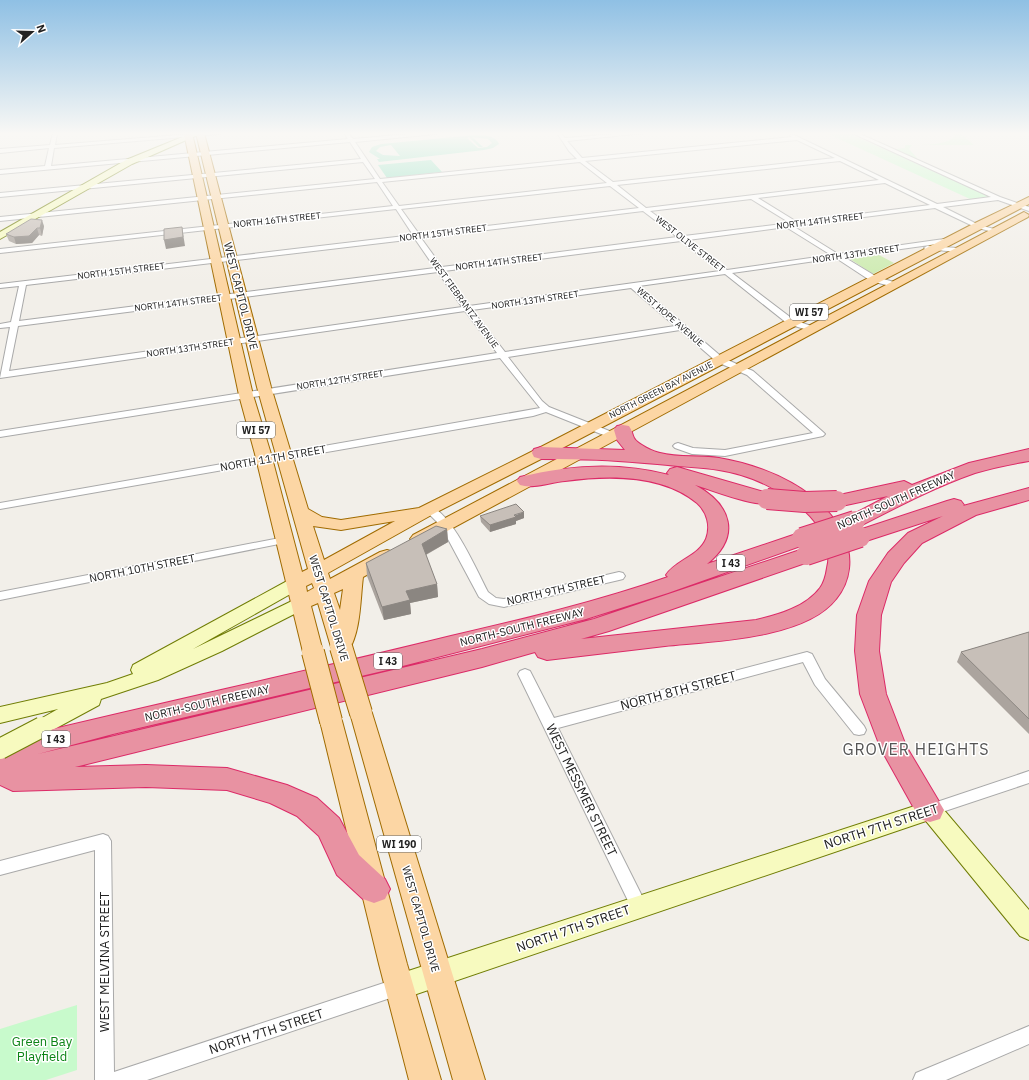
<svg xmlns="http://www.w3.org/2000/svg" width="1029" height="1080" viewBox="0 0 1029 1080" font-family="'IBM Plex Sans',sans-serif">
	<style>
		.grass { fill: #cdebb0 }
		.park { fill: #c8facc }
		.pitch { fill: #88e0be; fill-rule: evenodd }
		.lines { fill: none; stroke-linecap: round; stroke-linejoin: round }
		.street-casing { stroke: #a9a9a9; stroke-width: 2 }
		.secondary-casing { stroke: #707d05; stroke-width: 2 }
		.primary-casing { stroke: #a06b00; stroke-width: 2 }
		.highway-casing { stroke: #dc2a67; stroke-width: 2 }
		.street { fill: #fff; fill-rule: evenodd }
		.secondary { fill: #f7fabf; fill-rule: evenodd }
		.primary { fill: #fcd6a4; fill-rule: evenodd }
		.highway { fill: #e892a2; fill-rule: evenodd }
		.secondary-bridge-casing { stroke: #707d05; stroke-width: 22; stroke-linecap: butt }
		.primary-bridge-casing { stroke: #a06b00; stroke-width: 24; stroke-linecap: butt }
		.highway-bridge-casing { stroke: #dc2a67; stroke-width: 22; stroke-linecap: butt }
		.secondary-bridge { stroke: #f7fabf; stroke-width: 20 }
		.primary-bridge { stroke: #fcd6a4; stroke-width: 22 }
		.highway-bridge { stroke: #e892a2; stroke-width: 20 }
		.wall { fill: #aba49e }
		.shaded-wall { fill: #8b8681 }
		.building { fill: #c7bfb8; stroke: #8b8681 }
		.labels { text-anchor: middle; stroke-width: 3; stroke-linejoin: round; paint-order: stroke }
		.far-street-label { font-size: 9px; fill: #222; stroke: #fff }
		.shield { fill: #fff; stroke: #646464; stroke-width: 1 }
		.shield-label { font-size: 10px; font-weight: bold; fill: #222 }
		.street-label { font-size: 11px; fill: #222; stroke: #fff }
		.near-street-label { font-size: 13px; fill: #222; stroke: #fff }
		.near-park-label { font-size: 13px; fill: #0c8416; stroke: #fff }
		.near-quarter-label { font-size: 16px; letter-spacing: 1px; fill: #555; stroke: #fff }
	</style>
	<rect width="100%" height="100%" fill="#f2efe9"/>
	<path class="grass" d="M879 255 894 263 873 274 850 259Z"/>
	<path class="park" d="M826 133H848L886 150 905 148V145C918 145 945 146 954 137L953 133H960L974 145H912L909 149 917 158 906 159 990 197 970 199Z
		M77 1005V1070L46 1080H0V1029Z"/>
	<path class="pitch" d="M465 136C474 135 496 133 499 144L493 148 484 150 379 162 377 159H380L369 152 372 147 381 144ZM469 137 479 147H483L472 137 488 139 492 143 487 147 478 148 467 138ZM391 145 400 156 383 155 376 151 380 147Z
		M431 160 442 172 387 178 378 165Z"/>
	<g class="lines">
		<defs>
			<path id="street" d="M53 133H57L55 145 203 133H221L219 134 54 148 51 166 348 139 344 133H348L353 139 420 133H437L435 134 355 142 380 179 577 159 569 151 557 133H561L565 138 627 133H644L567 141 582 158 792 137 790 135 792 134 937 204 991 197 852 133H858L1000 197 1029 207V211L998 200 943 207 979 225 998 230 999 231 996 233 975 227 935 208 793 226 838 254 951 238 954 240 951 242 844 257 877 277 897 283 898 285 894 287 871 281 836 258 732 273 794 320 814 327 815 329 811 331 788 324 725 274 639 286 723 358 753 371 823 432 825 434 823 436 725 456 692 454 675 448 673 446 675 444 678 443 693 448 725 450 813 433 747 375 717 362 680 330 508 357 542 401 549 407 617 434 619 436 617 438H611L546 412 533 416 0 509V503L540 408 500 358 0 437V431L497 353 465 311 0 378 10 327 0 328V324L11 322 19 286 0 288V284L413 235 396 209 0 253V249L393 206 377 182 0 221V217L375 179 363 162 0 197V193L361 159 350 142 0 174V170L45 166 49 148 0 153V149L50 145ZM797 140 835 158 613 182 585 161ZM840 161 879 180 646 208 617 185ZM580 162 607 183 399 206 382 182ZM885 183 930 205 797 222 758 198ZM610 186 639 208 419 234 401 209ZM751 199 790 223 684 236 650 211ZM643 211 677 237 442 267 421 238ZM786 227 831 255 727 270 688 240ZM415 239 435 268 19 321 26 285ZM681 241 720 271 469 306 444 271ZM438 272 462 307 9 371 18 326ZM631 288 675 326 505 352 472 310Z
				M927 246 958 248 961 250 958 252 925 249 924 248Z
				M429 506C451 511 477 571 488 592L496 598 504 599 619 572 623 573 625 576 623 579 619 580 504 607 489 604 479 597 441 526 424 509Z
				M285 537 290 540 289 542 0 600V592Z
				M807 652 812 654 825 679 864 726 866 730 864 734 859 735 854 734 815 685 803 662 558 728 647 906 645 911 639 914 633 911 518 674 520 671 525 669 530 671 554 718Z
				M1029 771V783L930 816 925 814 922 810 925 806Z
				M103 834 108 836 111 841 114 1072 399 978 405 981 408 987 405 993 147 1080H95V850L0 875V861Z
				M1029 1026V1044L946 1080H913L916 1073Z"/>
			<path id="secondary" d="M192 133H202L132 164 0 239V232L126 160Z
				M295 578 301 580 303 584 301 588 193 649 294 600 300 598 306 600 309 604 306 608 222 651 158 680 101 699 99 705 49 732 42 735 35 732 32 727 35 722 58 709 0 723V707L107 683 133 674 131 670 133 665 289 580Z
				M930 801 938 803 1029 910V940L1020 936 926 821 399 1000 390 996 386 987 390 978 399 974Z"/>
			<path id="primary" d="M184 133H192L253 395 271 454 302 572 308 569 257 387 196 133H204L271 387 308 509 322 517 341 520 419 508 535 450 973 224 1029 197V204L547 456 435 513 328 573 330 579 380 552 387 550 394 552 396 556 394 560 363 577C360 601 361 631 348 652L341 654 334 652 331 647 318 603 311 606 323 652 320 657 313 659 306 657 303 652 255 454 239 395ZM395 521 324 560 313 526 341 530ZM312 583 314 588 307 592 306 586ZM343 589 340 610 334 593Z
				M1024 212 1029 215 1028 217 425 543 419 545 413 543 410 539 413 535Z
				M361 705 369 707 372 713 485 1080H453L350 713 353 707Z
				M331 712 339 715 342 721 407 964 441 1080H409L379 964 320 721 323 715Z"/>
			<path id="highway" d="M623 425 629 426C632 430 632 434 634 438 637 444 654 452 660 453 679 458 700 455 719 458 766 466 824 490 844 537 853 557 851 581 836 599 805 639 713 641 665 646 626 651 586 655 547 660L538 657 535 652 482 667 75 767 146 765 227 768 287 785 317 798 339 818 359 855 385 879 390 889 385 899 374 903 363 899 337 875 319 836 297 816 270 803 227 790 146 787 13 791 0 785V742C150 705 301 673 451 636 524 619 597 602 668 577L666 575C676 560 699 556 706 539 711 526 707 512 697 503 662 474 608 475 565 481 551 482 534 489 520 485L517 481 520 477C569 465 620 462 669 475L667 473 670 469 677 467 774 495 777 499 774 503C756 508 715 491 695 485 731 504 742 536 707 564L802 532 809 533 812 538 809 543 668 593 586 619 387 670 113 734 38 754 482 649 594 619 806 548 814 550 817 555 814 560 609 631 581 639 756 620C778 615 806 607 820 588 824 583 826 575 827 568 832 549 823 530 810 516 787 492 752 475 719 470 702 467 685 467 668 465 646 463 624 461 602 460 581 459 561 459 541 459L534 457 532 453 534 449 541 447 625 450 617 440 614 430 617 426Z
				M1029 449V461C1011 464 992 468 975 473 935 487 899 506 862 525L855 527 848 525 845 521 848 517 888 496 837 507 830 505 827 501 830 497 904 481 912 485 969 463Z
				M1029 488V500L976 515 922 543 904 563 891 582 881 615 879 651 886 694 906 746 944 810 940 819 930 822 920 819 881 749 860 694 855 651 857 615 869 581 888 553 908 533 943 516 860 543 853 542 850 537 853 532 947 501 954 499 961 501 964 505 963 506Z"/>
		</defs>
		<use href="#street" class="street-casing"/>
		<use href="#secondary" class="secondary-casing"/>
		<use href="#primary" class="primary-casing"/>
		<use href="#highway" class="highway-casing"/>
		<use href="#street" class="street"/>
		<use href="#secondary" class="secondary"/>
		<use href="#primary" class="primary"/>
		<use href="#highway" class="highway"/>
		<defs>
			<path id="secondary-bridge" d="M0 749 42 727"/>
			<path id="primary-bridge" d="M341 647 361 713
				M313 652 331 721"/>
			<path id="highway-bridge" d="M767 499 805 502 837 501
				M802 538 855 521
				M806 555 860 537"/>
		</defs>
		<use href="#secondary-bridge" class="secondary-bridge-casing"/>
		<use href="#primary-bridge" class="primary-bridge-casing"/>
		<use href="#highway-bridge" class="highway-bridge-casing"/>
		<use href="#secondary-bridge" class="secondary-bridge"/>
		<use href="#primary-bridge" class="primary-bridge"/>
		<use href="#highway-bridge" class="highway-bridge"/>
	</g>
	<path class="wall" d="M44 226 42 236 39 235 32 243 16 244 9 241 6 234Z
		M480 516 524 518 516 521V524L490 532 481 522Z
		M447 529 448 542 426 555 437 584 438 597 410 603 411 614 384 620 367 576 366 563Z
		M1029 632V734L957 662 961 652Z"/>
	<path class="shaded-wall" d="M42 220 44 226 42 236 40 228Z
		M182 227 185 246 166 249 164 240Z
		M37 228 39 235 32 243 16 244 14 237Z
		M524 512V518L516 521V524L490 532V525Z
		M447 529 448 542 423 556 422 544Z
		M437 584 438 597 410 603 411 614 384 620 382 607 406 591Z"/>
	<path class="building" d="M31 219 42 220 40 228H37L29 236 14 237 6 234Z
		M182 227 183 237 164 240V229Z
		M516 504 524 512 514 515 516 517 490 525 480 516Z
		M436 526 447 529 422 544 437 584 406 591 410 600 382 607 366 563Z
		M1029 632V719L961 652Z"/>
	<linearGradient id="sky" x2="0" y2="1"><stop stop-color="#8fc0e4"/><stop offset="0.47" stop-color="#f9f8f5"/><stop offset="1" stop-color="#f9f8f5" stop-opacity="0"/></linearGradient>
	<rect width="1029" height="284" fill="url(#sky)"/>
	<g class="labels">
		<g class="far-street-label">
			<text transform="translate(277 220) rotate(-6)" y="3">NORTH 16TH STREET</text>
			<text transform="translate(820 221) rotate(-7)" y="3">NORTH 14TH STREET</text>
			<text transform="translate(443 233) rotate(-7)" y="3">NORTH 15TH STREET</text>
			<text transform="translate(690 244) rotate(38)" y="3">WEST OLIVE STREET</text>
			<text transform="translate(856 254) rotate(-8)" y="3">NORTH 13TH STREET</text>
			<text transform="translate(499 262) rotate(-7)" y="3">NORTH 14TH STREET</text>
			<text transform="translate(121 271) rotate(-7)" y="3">NORTH 15TH STREET</text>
			<text transform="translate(535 300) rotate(-8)" y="3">NORTH 13TH STREET</text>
			<text transform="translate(178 303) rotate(-7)" y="3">NORTH 14TH STREET</text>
			<text transform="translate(464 303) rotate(54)" y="3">WEST FIEBRANTZ AVENUE</text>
			<text transform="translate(670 317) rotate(41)" y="3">WEST HOPE AVENUE</text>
			<text transform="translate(190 348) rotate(-8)" y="3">NORTH 13TH STREET</text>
			<text transform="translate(340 380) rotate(-9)" y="3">NORTH 12TH STREET</text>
			<text transform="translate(661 390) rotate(-27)" y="3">NORTH GREEN BAY AVENUE</text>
		</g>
		<g class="shield">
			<rect x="790" y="304" width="38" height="16" rx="3"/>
			<rect x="237" y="422" width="38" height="16" rx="3"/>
			<rect x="717" y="555" width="28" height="16" rx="3"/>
			<rect x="374" y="653" width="28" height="16" rx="3"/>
			<rect x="42" y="731" width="28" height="16" rx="3"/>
			<rect x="377" y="836" width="44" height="16" rx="3"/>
		</g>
		<g class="shield-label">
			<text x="809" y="316">WI 57</text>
			<text x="256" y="434">WI 57</text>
			<text x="731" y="567">I 43</text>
			<text x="388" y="665">I 43</text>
			<text x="56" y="743">I 43</text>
			<text x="399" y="848">WI 190</text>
		</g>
		<g class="street-label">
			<text transform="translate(241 296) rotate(76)" y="4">WEST CAPITOL DRIVE</text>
			<text transform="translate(273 458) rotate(-10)" y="4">NORTH 11TH STREET</text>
			<text transform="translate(896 500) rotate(-24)" y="4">NORTH-SOUTH FREEWAY</text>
			<text transform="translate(142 568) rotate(-11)" y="4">NORTH 10TH STREET</text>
			<text transform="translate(556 590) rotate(-13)" y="4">NORTH 9TH STREET</text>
			<text transform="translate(329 608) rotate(73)" y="4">WEST CAPITOL DRIVE</text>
			<text transform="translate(522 627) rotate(-14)" y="4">NORTH-SOUTH FREEWAY</text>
			<text transform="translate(207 703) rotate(-13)" y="4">NORTH-SOUTH FREEWAY</text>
			<text transform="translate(421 919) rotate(74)" y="4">WEST CAPITOL DRIVE</text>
		</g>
		<g class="near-street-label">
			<text transform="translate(678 690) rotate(-15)" y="5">NORTH 8TH STREET</text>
			<text transform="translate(582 790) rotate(64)" y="5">WEST MESSMER STREET</text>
			<text transform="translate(881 826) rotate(-18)" y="5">NORTH 7TH STREET</text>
			<text transform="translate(573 928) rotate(-19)" y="5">NORTH 7TH STREET</text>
			<text transform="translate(104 962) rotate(-90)" y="5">WEST MELVINA STREET</text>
			<text transform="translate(266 1031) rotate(-18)" y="5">NORTH 7TH STREET</text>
		</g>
		<g class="near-park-label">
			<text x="42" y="1046">Green Bay<tspan x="42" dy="15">Playfield</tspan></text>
		</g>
		<g class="near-quarter-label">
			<text x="916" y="755">GROVER HEIGHTS</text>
		</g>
	</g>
	<g transform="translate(32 32) rotate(70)" stroke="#ffffff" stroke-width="3" paint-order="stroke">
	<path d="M0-3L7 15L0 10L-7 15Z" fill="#222222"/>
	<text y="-6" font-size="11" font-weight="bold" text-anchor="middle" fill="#222222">N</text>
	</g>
</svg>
